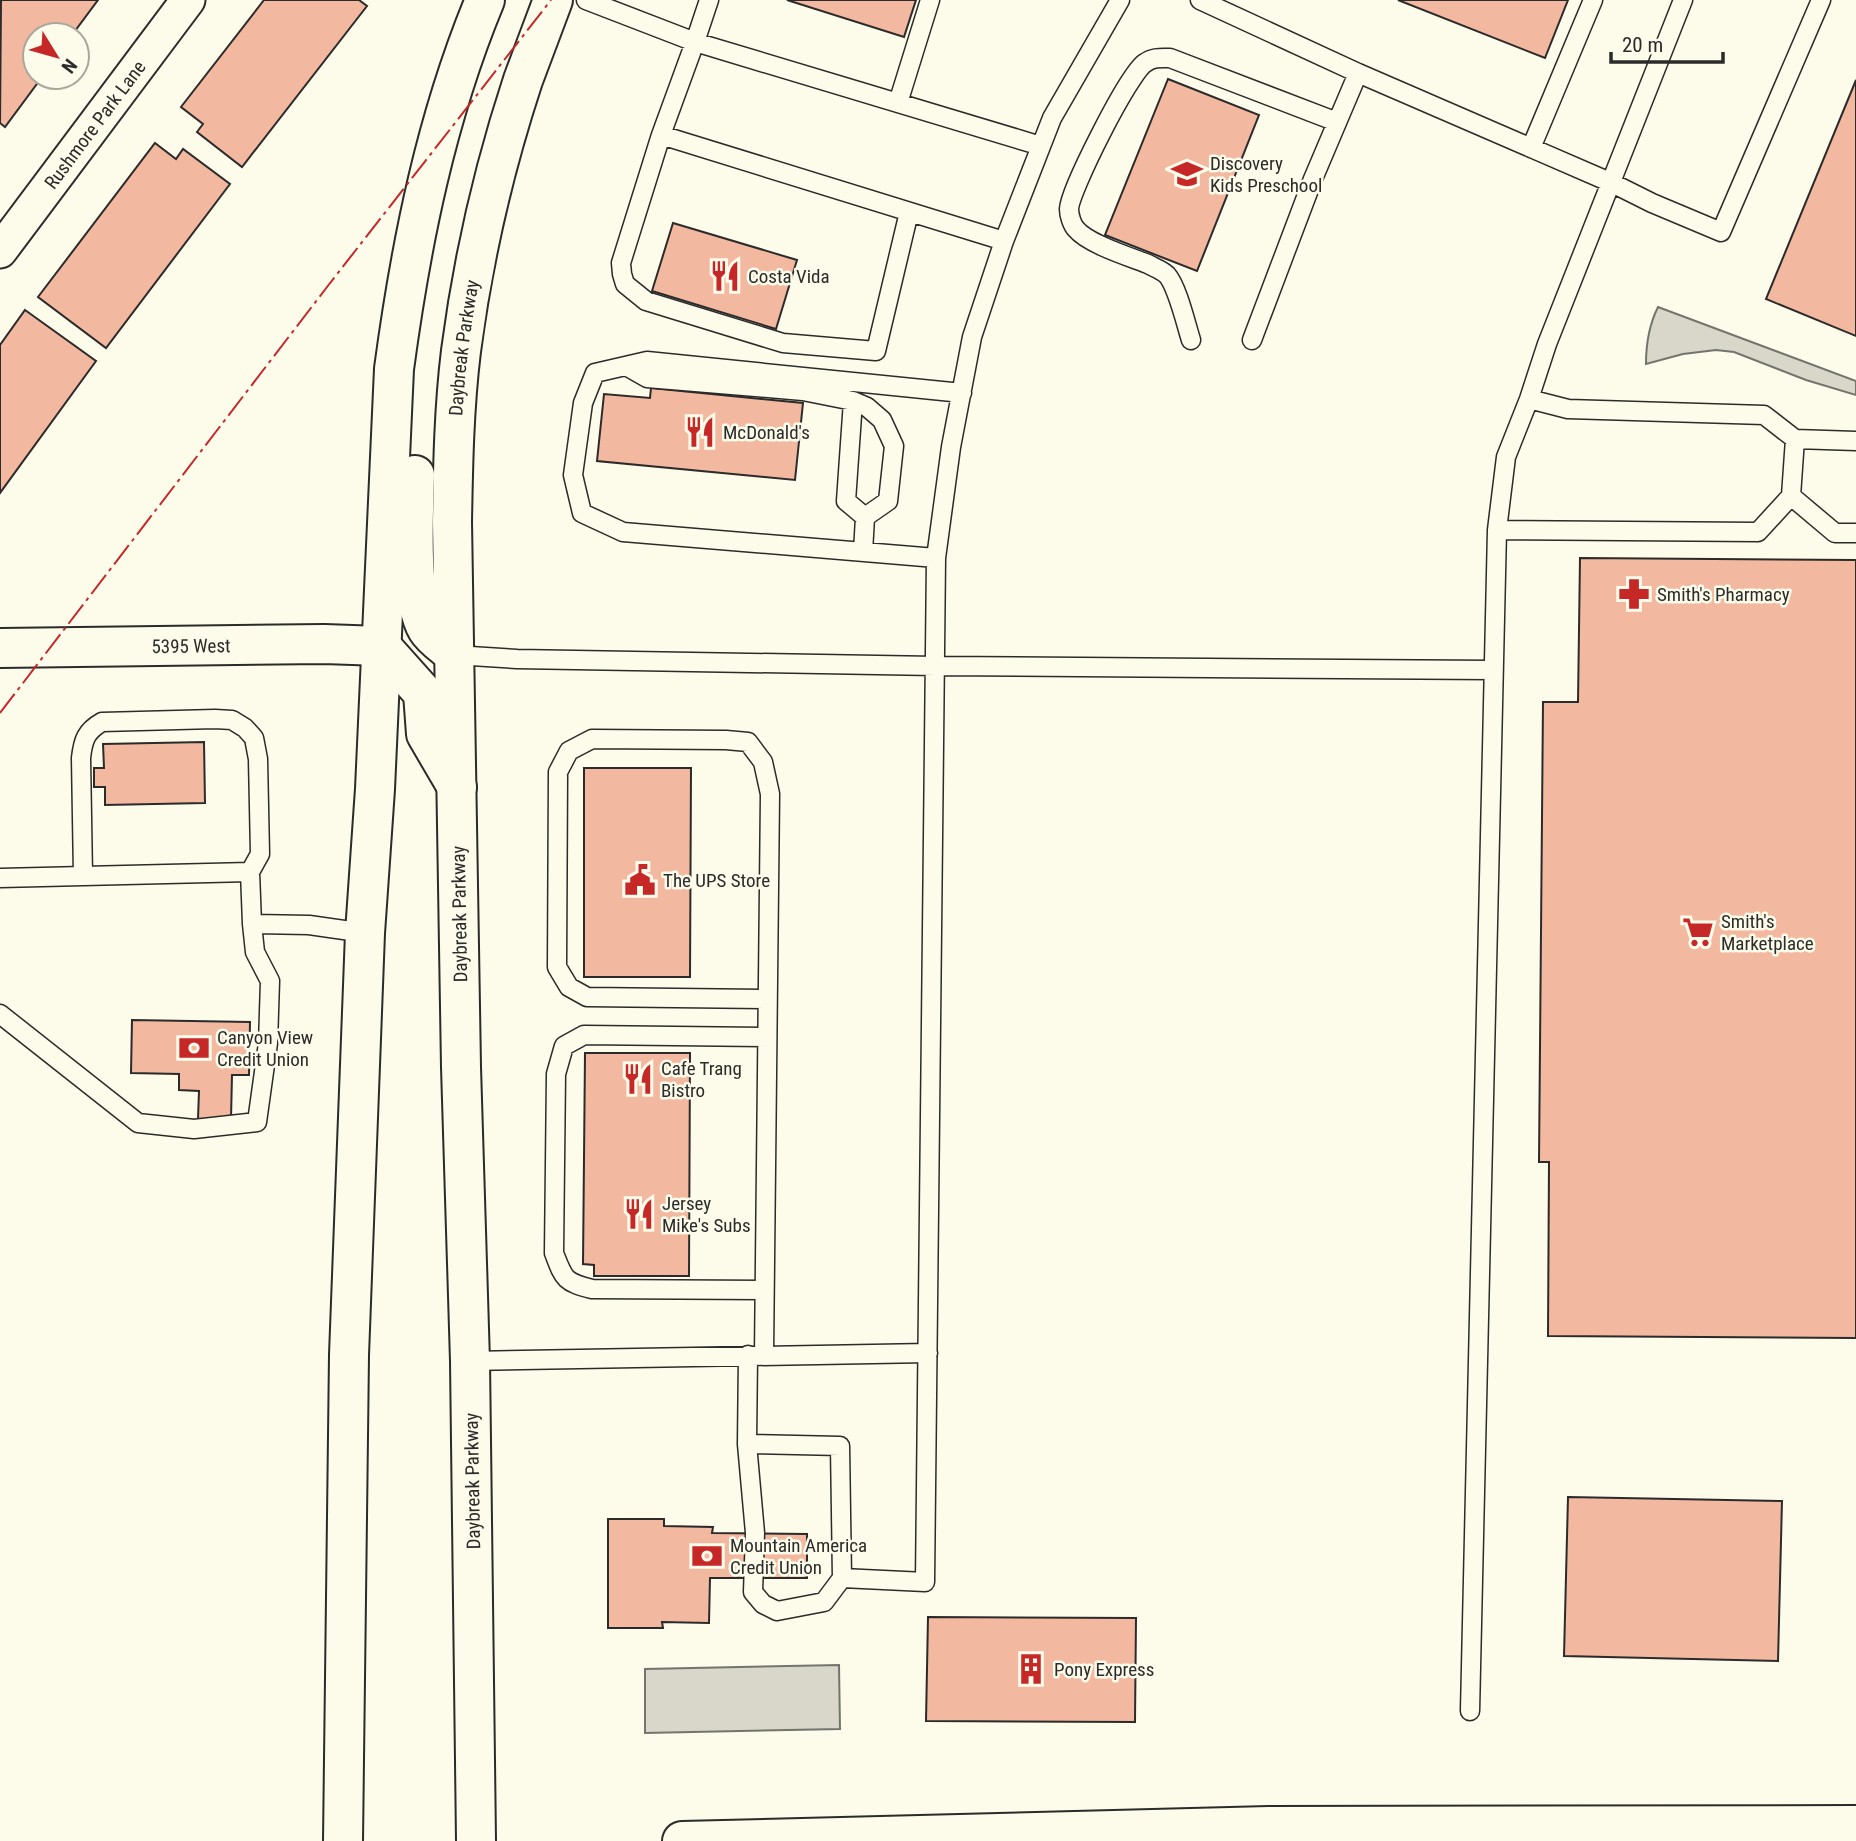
<svg xmlns="http://www.w3.org/2000/svg" width="1856" height="1841" viewBox="0 0 1856 1841" font-family="'Roboto Condensed',sans-serif">
	<style>
		.water { fill: #d8d7c9; stroke: #74746e; stroke-width: 2 }
		.building { fill: #f2b8a0; stroke: #2b2b2b; stroke-width: 2 }
		.lines { fill: none; stroke-linecap: round; stroke-linejoin: round }
		.service-casing { stroke: #2b2b2b; stroke-width: 21 }
		.minor-casing { stroke: #2b2b2b; stroke-width: 37 }
		.tertiary-casing { stroke: #2b2b2b; stroke-width: 42 }
		.primary-casing { stroke: #2b2b2b; stroke-width: 42 }
		.trunk-casing { stroke: #2b2b2b; stroke-width: 42 }
		.service { stroke: #fdfbea; stroke-width: 18 }
		.minor { stroke: #fdfbea; stroke-width: 33 }
		.tertiary { stroke: #fdfbea; stroke-width: 38 }
		.primary { stroke: #fdfbea; stroke-width: 38 }
		.trunk { stroke: #fdfbea; stroke-width: 38 }
		.power { stroke: #c62828; stroke-width: 2; stroke-dasharray: 24 5 3.5 5; stroke-linecap: butt }
		.labels { text-anchor: middle; stroke-width: 5; stroke-linejoin: round; paint-order: stroke }
		.street-label { font-size: 19px; fill: #2b2b2b; stroke: #fdfbea }
		.poi-label { font-size: 19px; fill: #2b2b2b; stroke: #fdfbea; text-anchor: start }
	</style>
	<rect width="100%" height="100%" fill="#fdfbea"/>
	<path class="water" d="M1658 307 1856 381V395L1806 380 1734 352 1716 350 1683 354 1646 364C1646 344 1649 325 1658 307Z
		M839 1665 840 1729 645 1733V1669Z"/>
	<path class="building" d="M1 0H98L72 35H35V77H42L5 127 0 123Z
		M264 0H359L367 6 242 167 197 132 203 124 181 107Z
		M787 0H916L904 37Z
		M1398 0H1568L1545 58Z
		M1168 79 1259 115 1197 271 1105 235Z
		M1856 80V336L1766 299Z
		M155 143 176 159 183 149 230 184 106 348 38 297Z
		M673 223 797 260 776 329 652 291Z
		M25 310 96 361 0 493V345Z
		M651 388 803 403 795 480 597 461 604 394 650 398Z
		M1580 558 1856 560V1338L1548 1336 1549 1162H1539L1543 702H1578Z
		M204 742 205 803 105 805V787H94V768H104L103 744Z
		M584 768H691L690 977H584Z
		M132 1020 250 1022 249 1075H232L231 1119H198L199 1091 179 1090V1074L131 1073Z
		M585 1053H690L689 1276H594V1265L583 1264Z
		M1568 1497 1782 1501 1778 1661 1564 1656Z
		M608 1519H664V1526L713 1527 712 1533 807 1534V1578H710L709 1623 662 1622 663 1628H608Z
		M928 1617 1136 1618 1135 1722 926 1721Z"/>
	<g class="lines">
		<defs>
			<path id="service" d="M586 0 695 42 661 135 1004 241
				M709 0 695 42 1041 146
				M1200 0 1358 73 1612 183 1652 203 1721 232 1821 0
				M898 103 930 0
				M661 135 621 263 622 274 625 284 646 301 783 343 876 351 909 212
				M1531 148 1593 0
				M1191 340C1186 324 1177 286 1167 275 1162 270 1153 267 1148 264 1130 257 1088 244 1076 229 1072 225 1069 215 1069 209 1070 190 1129 73 1145 63 1153 57 1161 58 1170 58L1337 122
				M1252 340 1313 179 1358 73
				M626 366 647 378 803 391 853 401 867 407 882 420 894 446 888 501 865 517 863 552
				M1529 399 1568 409 1764 415 1795 439 1856 441
				M853 401 846 501 865 517
				M1791 496 1835 533H1856
				M1497 530 1758 532 1791 496 1795 439
				M936 558 623 532 582 513 573 475 583 403 595 373 647 361 962 393
				M455 655 517 659 935 666 1493 670
				M83 876 81 758C83 740 86 731 102 722L215 719 232 720 245 728 254 738 258 759 260 854 250 872
				M0 878 250 872 252 924 309 925 365 933
				M0 1014 138 1123 194 1129 257 1122 268 1043 270 981 255 952 252 924
				M764 1290 592 1289C564 1282 564 1279 554 1253L556 1074 564 1046 584 1035 767 1037
				M748 1355 747 1444 840 1446 842 1578 925 1582 936 558 951 447 972 337 1004 241 1052 118 1120 0
				M764 1355 770 794 763 762 748 742 726 740 592 739 569 751 558 772 557 967 569 987 587 997 767 999
				M470 1361 928 1353
				M747 1444 755 1533 753 1592 763 1604 777 1611 824 1602 842 1578
				M1470 1711 1497 530 1506 457 1529 399 1547 344 1683 0"/>
			<g id="minor">
				<path id="s1" d="M0 251 188 0"/>
			</g>
			<g id="tertiary">
				<path id="s2" d="M0 648 324 644 381 646 423 693 426 734 457 787"/>
			</g>
			<g id="primary">
				<path d="M415 475C414 510 409 600 427 629 433 639 446 647 455 655"/>
				<path d="M343 1841 349 1355 365 933 375 789 394 369C411 243 436 118 485 0"/>
				<path id="s3" d="M476 1841 470 1361 461 1067 452 522C453 465 454 408 461 351 473 259 494 168 523 80 533 53 543 27 553 0"/>
			</g>
			<path id="trunk" d="M682 1841 1269 1826 1856 1825"/>
		</defs>
		<use href="#service" class="service-casing"/>
		<use href="#minor" class="minor-casing"/>
		<use href="#tertiary" class="tertiary-casing"/>
		<use href="#primary" class="primary-casing"/>
		<use href="#trunk" class="trunk-casing"/>
		<use href="#service" class="service"/>
		<use href="#minor" class="minor"/>
		<use href="#tertiary" class="tertiary"/>
		<use href="#primary" class="primary"/>
		<use href="#trunk" class="trunk"/>
		<path class="power" d="M0 713 327 287 551 0"/>
	</g>
	<defs>
		<symbol id="school-bare" viewBox="-9 -9 18 18"><path d="M0-5L7-2L0 1L-7-2ZM-4 1L0 2.5L4 1V4Q0 6-4 4Z" fill="#c62828" stroke="#fdfbea" stroke-width="2.5" paint-order="stroke"/></symbol>
		<symbol id="restaurant-bare" viewBox="-9 -9 18 18"><path d="M-5-6h1v4h1v-4h1v4h1v-4h1v5L-1.5 .5V6h-2V.5L-5-1ZM5-6V6H3V1.5H1.5Q1.5-4 5-6Z" fill="#c62828" stroke="#fdfbea" stroke-width="2.5" paint-order="stroke"/></symbol>
		<symbol id="pharmacy-bare" viewBox="-9 -9 18 18"><path d="M-2-6h4v4h4v4h-4v4h-4v-4h-4v-4h4Z" fill="#c62828" stroke="#fdfbea" stroke-width="2.5" paint-order="stroke"/></symbol>
		<symbol id="civic-bare" viewBox="-9 -9 18 18"><path d="M-.6-6.5H3V-4.5H.6V-3L4-1V1h2V6H-6V1h2V-1L-.6-3ZM-1.2 2.5V6h2.4V2.5Z" fill="#c62828" stroke="#fdfbea" stroke-width="2.5" paint-order="stroke"/></symbol>
		<symbol id="supermarket-bare" viewBox="-9 -9 18 18"><path d="M-6-5.5h2.5l.6 2H6L4.5 2H-2.5L-4.4-4H-6ZM-1.5 3.2a1.3 1.3 0 1 0 .1 0ZM3 3.2a1.3 1.3 0 1 0 .1 0Z" fill="#c62828" stroke="#fdfbea" stroke-width="2.5" paint-order="stroke"/></symbol>
		<symbol id="bank-bare" viewBox="-9 -9 18 18"><path d="M-6-4H6V4H-6ZM0-2.3a2.3 2.3 0 1 0 0 4.6a2.3 2.3 0 1 0 0-4.6Z" fill="#c62828" stroke="#fdfbea" stroke-width="2.5" paint-order="stroke"/></symbol>
		<symbol id="building-bare" viewBox="-9 -9 18 18"><path d="M-4-6H4V6H1V3H-1V6H-4ZM-2.5-4.3h1.7v1.8h-1.7ZM.8-4.3h1.7v1.8H.8ZM-2.5-1h1.7V.8h-1.7ZM.8-1h1.7V.8H.8Z" fill="#c62828" stroke="#fdfbea" stroke-width="2.5" paint-order="stroke"/></symbol>
	</defs>
	<g fill-rule="evenodd">
		<use href="#school-bare" x="1165" y="152" width="44" height="44"/>
		<use href="#restaurant-bare" x="703" y="254" width="44" height="44"/>
		<use href="#restaurant-bare" x="678" y="410" width="44" height="44"/>
		<use href="#pharmacy-bare" x="1612" y="572" width="44" height="44"/>
		<use href="#civic-bare" x="618" y="858" width="44" height="44"/>
		<use href="#supermarket-bare" x="1676" y="910" width="44" height="44"/>
		<use href="#bank-bare" x="172" y="1026" width="44" height="44"/>
		<use href="#restaurant-bare" x="616" y="1057" width="44" height="44"/>
		<use href="#restaurant-bare" x="617" y="1192" width="44" height="44"/>
		<use href="#bank-bare" x="685" y="1534" width="44" height="44"/>
		<use href="#building-bare" x="1009" y="1647" width="44" height="44"/>
	</g>
	<g class="labels">
		<g class="street-label">
			<text dy="7" stroke="none"><textPath href="#s1" startOffset="158">Rushmore Park Lane</textPath></text>
			<text dy="7" stroke="none"><textPath href="#s3" startOffset="1494">Daybreak Parkway</textPath></text>
			<text dy="7" stroke="none"><textPath href="#s2" startOffset="191">5395 West</textPath></text>
			<text transform="translate(459 914) rotate(-91)" y="7">Daybreak Parkway</text>
			<text transform="translate(472 1481) rotate(-91)" y="7">Daybreak Parkway</text>
		</g>
		<g class="poi-label">
			<text x="1210" y="170">Discovery<tspan x="1210" dy="22">Kids Preschool</tspan></text>
			<text x="748" y="283">Costa Vida</text>
			<text x="723" y="439">McDonald's</text>
			<text x="1657" y="601">Smith's Pharmacy</text>
			<text x="663" y="887">The UPS Store</text>
			<text x="1721" y="928">Smith's<tspan x="1721" dy="22">Marketplace</tspan></text>
			<text x="217" y="1044">Canyon View<tspan x="217" dy="22">Credit Union</tspan></text>
			<text x="661" y="1075">Cafe Trang<tspan x="661" dy="22">Bistro</tspan></text>
			<text x="662" y="1210">Jersey<tspan x="662" dy="22">Mike's Subs</tspan></text>
			<text x="730" y="1552">Mountain America<tspan x="730" dy="22">Credit Union</tspan></text>
			<text x="1054" y="1676">Pony Express</text>
		</g>
	</g>
	<g transform="translate(56 56) rotate(127)"><circle r="33" fill="#fdfbea" stroke="#a9a89e" stroke-width="2"/>
	<path d="M0-5L12 26L0 18L-12 26Z" fill="#c62828"/>
	<text y="-10" font-size="19" font-weight="bold" text-anchor="middle" fill="#2b2b2b">N</text>
	</g>
	<path d="M1611 52v10h112v-10" fill="none" stroke="#2b2b2b" stroke-width="3.5"/>
	<text x="1622" y="52" font-size="21" fill="#2b2b2b" stroke="#fdfbea" stroke-width="5" paint-order="stroke">20 m</text>
</svg>
